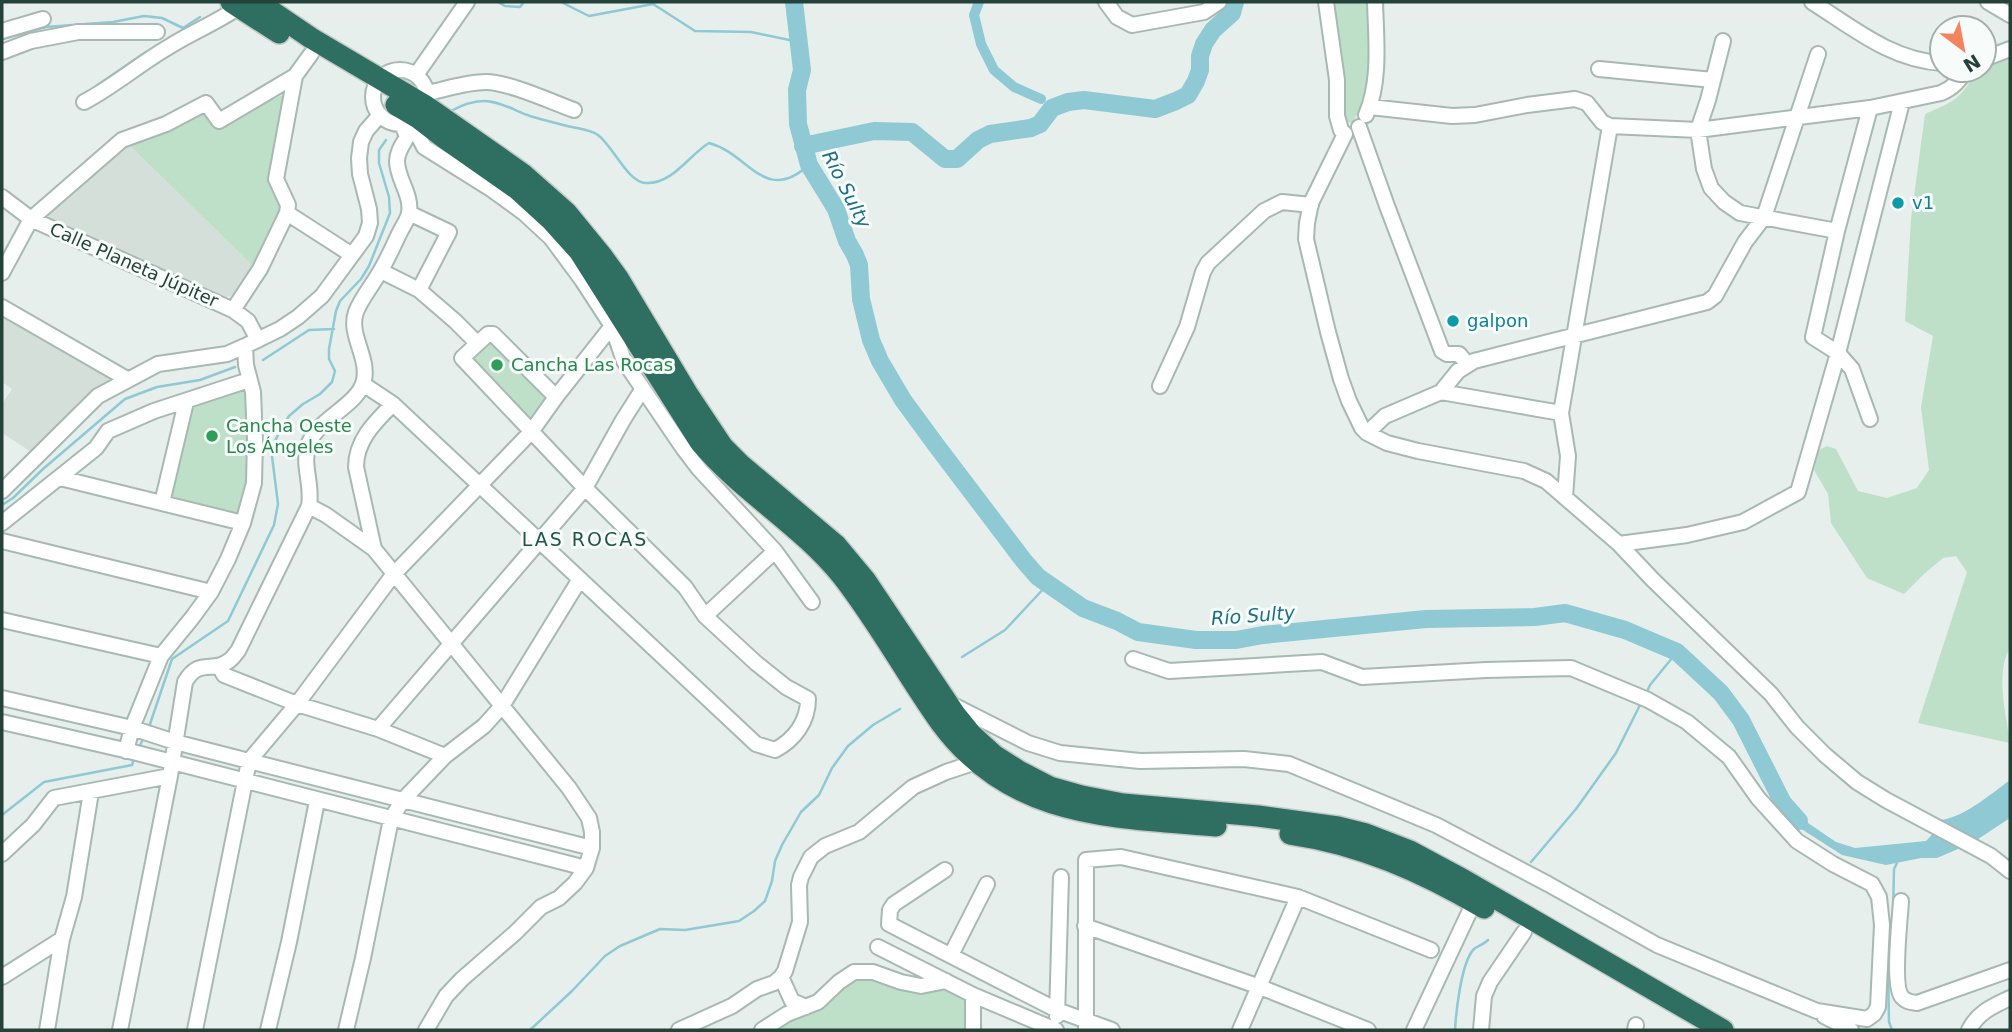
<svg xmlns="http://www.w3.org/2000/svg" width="2012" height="1032" viewBox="0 0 2012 1032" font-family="'DejaVu Sans',sans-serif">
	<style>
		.built { fill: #d4dfda }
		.green { fill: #bfe0c8 }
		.water { fill: #8ec9d4 }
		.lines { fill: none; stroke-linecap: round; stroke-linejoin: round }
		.stream { stroke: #8ec9d4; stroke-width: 2.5 }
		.canal { stroke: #8ec9d4; stroke-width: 10 }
		.river { stroke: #8ec9d4; stroke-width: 18 }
		.minor-casing { stroke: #a8b8b2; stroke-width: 18 }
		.highway-casing { stroke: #c2cac8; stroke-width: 24 }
		.minor { stroke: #fff; stroke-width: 14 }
		.highway { stroke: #2f6f62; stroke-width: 21 }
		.culture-dot { fill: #0f9aa8; stroke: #f7fbf9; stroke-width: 2.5 }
		.leisure-dot { fill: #2e9e5b; stroke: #f7fbf9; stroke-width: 2.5 }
		.labels { text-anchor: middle; stroke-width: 6; stroke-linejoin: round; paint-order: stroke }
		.culture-label { font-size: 18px; fill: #0d838f; stroke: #f7fbf9; text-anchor: start }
		.street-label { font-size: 18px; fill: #24423a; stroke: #f7fbf9 }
		.leisure-label { font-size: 18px; fill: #27864d; stroke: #f7fbf9; text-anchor: start }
		.water-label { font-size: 19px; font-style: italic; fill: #1c6f80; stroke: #f7fbf9 }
		.neighbourhood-label { font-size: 19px; letter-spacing: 2px; fill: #1f5548; stroke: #f7fbf9 }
	</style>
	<rect width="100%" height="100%" fill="#e6efeb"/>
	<path class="built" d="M127 143 252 265 231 296 226 297 49 220 46 217V214Z
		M2 312 117 379 86 397 61 421 33 453 2 433V404L12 389 2 382Z"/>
	<path class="green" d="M1330 2H1367C1369 41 1379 92 1351 123L1347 122 1345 117Z
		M2010 56V647C1995 675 2006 712 2010 743L1918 723 1967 572 1956 556 1943 558 1924 574 1904 594 1867 578 1831 523 1828 494 1814 470 1819 450 1827 446 1836 449 1858 491 1887 498 1917 488 1929 470 1921 407 1933 336 1905 321 1911 219 1925 114C1955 101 1959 100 1976 72L1984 70V67Z
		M282 95 285 97 270 180 283 207 255 268 127 143 203 112 212 125 217 126Z
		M489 339 548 396 530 421 471 358Z
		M244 388 248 391 249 466 239 516 168 499 193 405Z
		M858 977 949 989 965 997 966 1030H770Z"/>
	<path class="water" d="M2010 780V818L1972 843 1937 858H1921L1886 865 1842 855 1803 830 1780 808 1791 799 1808 823 1836 842 1855 848 1926 841 1938 828 1940 820C1963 818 1991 794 2010 780Z"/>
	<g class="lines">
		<path class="stream" d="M498 2 505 6 520 7 524 2
			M561 2 589 16 653 4 695 31 751 32 799 42
			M2 39 46 27 113 22 144 16 162 18 183 28 200 17
			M96 86 146 52
			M453 110C463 105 472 101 484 101 499 101 516 111 530 116 544 120 558 124 572 127 581 129 590 130 598 135 613 146 628 183 646 183 673 184 689 155 709 143 750 154 764 205 809 165
			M263 360 309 330 334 329
			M2 505 13 498 43 469 125 399 157 387 200 380 235 367
			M962 657 1005 630 1048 584
			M1646 694 1650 685 1677 652
			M149 727 172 659 228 621 274 525 278 504 272 456 274 443 280 431 289 416 303 404 320 394 332 382 335 371 329 359V349L336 311 340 301 361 279 369 266 390 213 389 197 379 163V150L386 140
			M138 750 144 737
			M2 815 44 782 132 765 134 759
			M1531 862 1576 809 1616 753 1641 703
			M1893 916 1894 869 1897 863
			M1891 950 1888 966 1889 1022 1892 1030
			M530 1030 572 991 605 956 620 946 660 929 685 930 739 921 754 911 765 901 772 881 775 861 782 845 801 812 819 795 832 768 848 746 873 725 900 709
			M1455 1030C1456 1013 1461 962 1474 949 1478 946 1484 944 1488 940"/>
		<path class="canal" d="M979 2 974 15 981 44 994 70 1014 87 1041 99"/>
		<path class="river" d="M794 2 802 70 797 90 798 124 809 165 836 209 847 241 855 255 859 265 861 299 871 340 880 361 903 400 936 445 1024 561 1038 577 1083 608 1117 621 1138 632 1196 640H1236L1263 635 1426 619 1535 617 1565 613 1625 630 1677 652 1721 693 1741 720 1783 803 1799 821
			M803 146 874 131 912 132 945 159H957L978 140 990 134 1031 128 1040 124 1052 108 1068 102 1084 100 1155 109 1176 101 1188 95 1196 81 1200 70V56L1204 44 1213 30 1232 13 1235 2"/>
		<defs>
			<path id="minor" d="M1106 2 1117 17 1132 25 1204 12 1219 2
				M1326 2 1337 80V116L1341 130 1345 134
				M1812 2C1852 27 1892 61 1942 63
				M1988 2 2010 15
				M2 31 43 19
				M1723 41 1708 100 1698 130 1704 169 1711 188 1724 202 1740 213 1837 231
				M2 52 31 41 78 32H157
				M1984 59 2010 49
				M1599 69 1713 80
				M373 97a27 27 0 1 1 54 0a27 27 0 1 1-54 0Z
				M416 75 467 2
				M427 93C447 89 466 82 486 82 508 82 552 102 574 110
				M84 102C113 87 138 65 167 48 190 33 216 23 239 7
				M1370 107 1452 116 1475 115 1527 105 1575 99 1587 103 1602 122 1610 126 1698 130 1870 108 1941 93C1953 88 1959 81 1966 70
				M1870 108 1837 231 1813 337 1838 353 1852 369 1870 419
				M1366 115C1381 81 1376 38 1375 2
				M411 122 424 147 491 189 524 213 551 238 582 280 612 326 624 361 683 448 699 469 775 551 812 602
				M1359 127 1387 206 1442 351 1447 354H1459L1464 360 1465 366
				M1345 134 1311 203 1307 223 1306 239 1328 332 1341 379 1349 401 1362 428 1367 433 1387 443 1418 451 1524 471 1546 481 1619 544 1653 580 1771 694 1797 727 1825 755 1857 782 1886 800 1991 856 2010 871
				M2 197 31 219 233 310 248 321 258 340
				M287 213 352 255
				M409 213 449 232 419 290
				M381 271 419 290 455 321 477 343
				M2 273 31 219 122 140 166 124 206 103 219 121 295 76
				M2 307 127 379
				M233 310 260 269 287 213 288 205 276 179 295 76 311 54
				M363 384 393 404 756 744 775 750C794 740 808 722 808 699L786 687 756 663 705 616 685 587 585 488 462 358 488 334H493L556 397
				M1160 386 1187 327 1203 272 1208 263 1264 211 1282 202 1311 205
				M1441 392 1561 413
				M1367 433 1385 416 1441 392 1458 371 1474 361 1707 302 1715 296 1745 242 1764 217 1818 54
				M60 478 243 523
				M2 491 98 396 158 364 227 354 245 346 280 329 298 317 322 296 366 236 370 223 369 209 360 174 359 158 361 142 366 131 380 115
				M1565 497 1568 456 1561 413 1610 126
				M162 503 186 402
				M309 506 326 515 374 549 569 788 589 818 592 832V848L586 868 575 883 559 898 541 907 515 933 462 979 446 996 426 1030
				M2 523 96 448 108 431 154 411 249 380
				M2 541 211 592
				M1619 544 1687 535 1743 522 1798 492 1838 353 1902 102
				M374 549 356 467C356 440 375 422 393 404
				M705 616 775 551
				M2 620 161 656
				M219 666 224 675 297 704 378 729 445 756
				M2 698 132 728 175 742 249 761 592 848
				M953 705 1028 743 1060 753 1140 761 1244 759 1289 764 1436 825 1548 884 1657 945 1817 1011 1867 1019 1874 1014 1878 1007 1882 925 1879 897 1872 884 1833 864 1797 841 1758 798 1729 757 1687 722 1648 700 1571 668 1486 670 1362 677 1322 662 1169 671 1133 659
				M2 722 133 752 586 868
				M378 729 585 488 623 420 642 390
				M126 751 132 728 161 656 192 618 211 592 228 559 243 523 254 483 255 440 253 392 246 365 245 346
				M2 854 33 825 54 798 170 776
				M945 870 894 904 890 910 889 924 1057 1010 1112 1030
				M1901 901C1900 919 1892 986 1902 997 1906 1002 1911 1002 1917 1003L2010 970
				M1085 926 1260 987 1368 1030
				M878 947 973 995 1056 1030
				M951 955 987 884
				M2 977 62 939
				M781 977 792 1001 806 1007
				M973 995V1030
				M1057 1016 1061 877
				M1824 1016 1851 1030
				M47 1030 62 939 74 897 91 792
				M120 1030 170 776 185 682C199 657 213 674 230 660 233 658 235 654 238 651L309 506C313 484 301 464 309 443 320 417 359 405 364 380 369 357 348 334 356 312 361 299 371 287 378 275 387 261 393 246 400 232 403 226 408 219 409 213 412 194 397 179 397 161 397 152 403 144 407 137L402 124
				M195 1030 249 761 297 704 393 575 531 432 556 397 612 326
				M268 1030 289 942 317 801
				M346 1030 363 958 391 819 403 800 445 756 484 726 502 706 580 579
				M679 1030 732 1006 757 989 774 983 781 977 785 971 800 922 799 885 801 877 811 857 825 846 859 832 913 787 946 772 976 762
				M762 1030 787 1014 818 1002 839 982 854 972H873L901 982 921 986 946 981
				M1086 1030V860L1121 857 1298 897 1431 950
				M1240 1030 1298 897
				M1414 1030 1474 902
				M1481 1030 1484 996 1490 982 1524 932
				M1635 1030 1636 1025
				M1969 1030C1978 1012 1993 1006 2010 998"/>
			<path id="highway" d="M231 2 279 33
				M258 2 311 38 426 106 523 174 566 212 602 256 618 278 687 393 723 447 740 464 836 545 866 581 955 714 972 735 994 755 1019 771 1050 787 1082 796 1123 804 1258 816 1338 827 1366 834 1410 851 1464 880 1723 1030
				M396 105 418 118 444 138 517 189 551 220 579 251 700 442C742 492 801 525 842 576 878 622 906 674 940 722 1010 818 1109 817 1216 826
				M1290 834C1360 844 1423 872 1484 908"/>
		</defs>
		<use href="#minor" class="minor-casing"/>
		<use href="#highway" class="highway-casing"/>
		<use href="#minor" class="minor"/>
		<use href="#highway" class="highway"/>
	</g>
	<g class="culture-dot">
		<circle cx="1898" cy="203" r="7"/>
		<circle cx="1453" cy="321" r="7"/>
	</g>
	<g class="leisure-dot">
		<circle cx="497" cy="365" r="7"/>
		<circle cx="212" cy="436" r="7"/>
	</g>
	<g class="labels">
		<g class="culture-label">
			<text x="1912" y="209">v1</text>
			<text x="1467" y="327">galpon</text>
		</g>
		<g class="street-label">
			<text transform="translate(134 265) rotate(24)" y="6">Calle Planeta Júpiter</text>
		</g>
		<g class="leisure-label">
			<text x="511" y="371">Cancha Las Rocas</text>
			<text x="226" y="432">Cancha Oeste<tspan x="226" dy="21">Los Ángeles</tspan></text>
		</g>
		<g class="water-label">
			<text transform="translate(847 189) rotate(63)" y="7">Río Sulty</text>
			<text transform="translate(1253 615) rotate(-4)" y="7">Río Sulty</text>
		</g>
		<g class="neighbourhood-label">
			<text x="585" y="546">LAS ROCAS</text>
		</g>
	</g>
	<rect width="2012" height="1032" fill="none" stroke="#24423a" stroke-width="7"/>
	<g transform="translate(1963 49) rotate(148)"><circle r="33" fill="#f7fbf9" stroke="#a3b1ad" stroke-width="2"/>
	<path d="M0-5L12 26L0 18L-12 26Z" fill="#f4845f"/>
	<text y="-10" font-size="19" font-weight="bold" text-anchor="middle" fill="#24423a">N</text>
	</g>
</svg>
